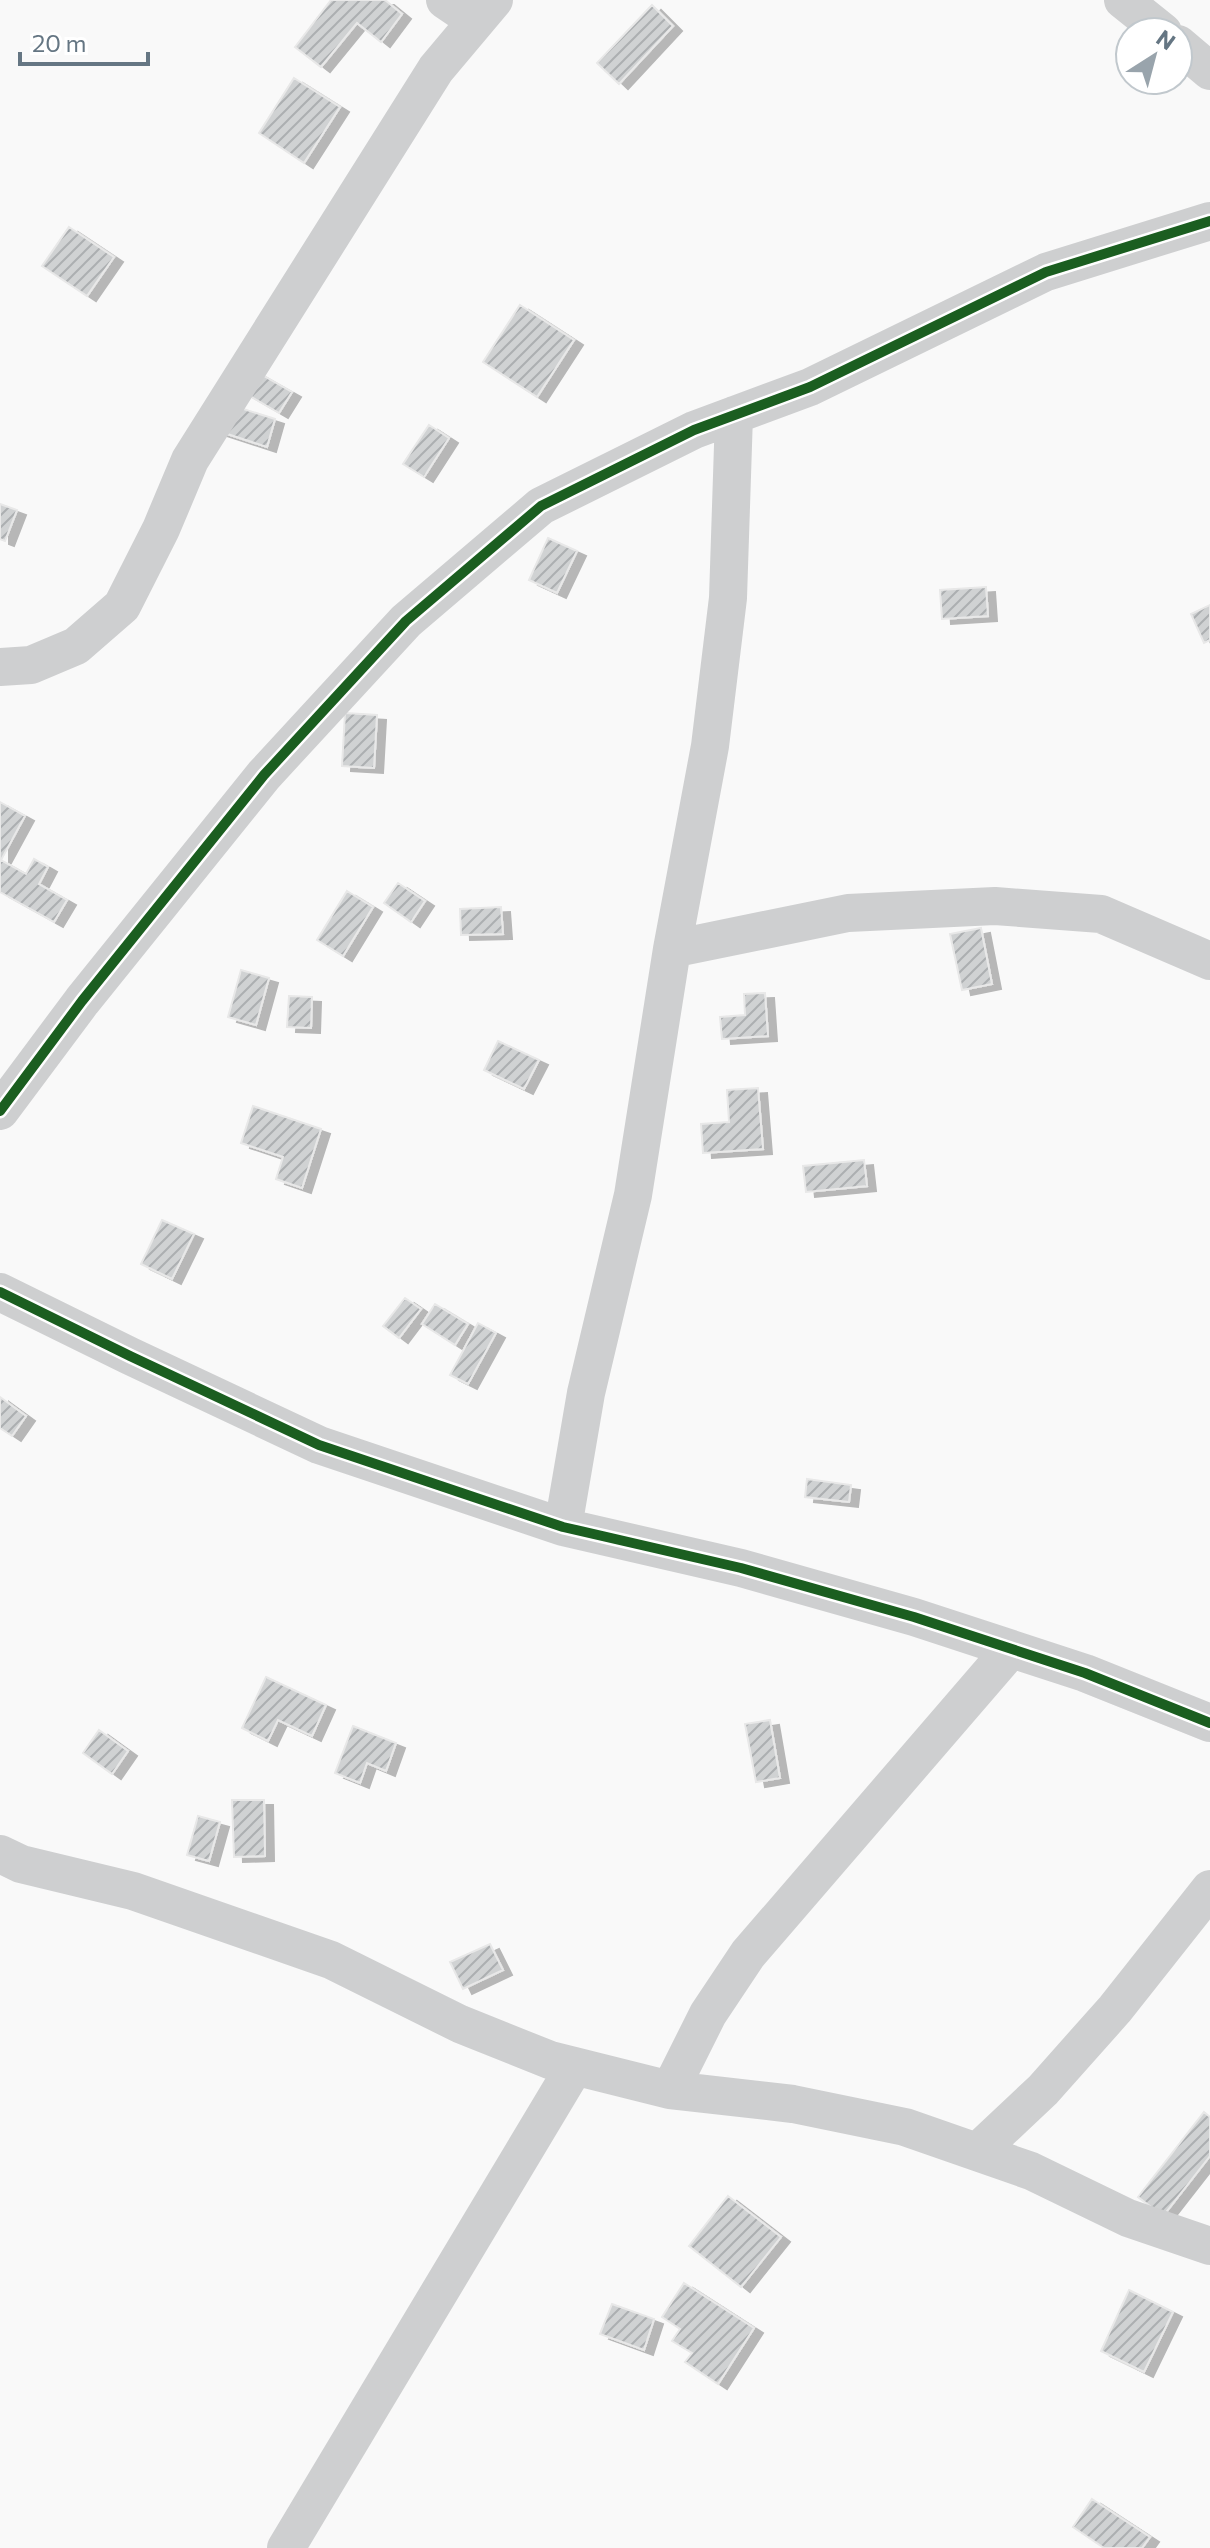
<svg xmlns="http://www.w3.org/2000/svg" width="1210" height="2548" viewBox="0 0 1210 2548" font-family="Commissioner,sans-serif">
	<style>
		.building { fill: url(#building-hatch); stroke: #e8e8e8; stroke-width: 2; filter: url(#shadow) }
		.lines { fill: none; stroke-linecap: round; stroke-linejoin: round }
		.minor { stroke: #cecfd0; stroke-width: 38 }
		.cycleway-casing { stroke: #fff; stroke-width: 15 }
		.cycleway { stroke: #1b5e20; stroke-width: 10 }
	</style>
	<defs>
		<pattern id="building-hatch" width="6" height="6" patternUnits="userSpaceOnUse" patternTransform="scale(2)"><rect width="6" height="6" fill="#d0d2d3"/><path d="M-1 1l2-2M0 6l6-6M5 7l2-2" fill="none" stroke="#acafb1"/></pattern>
		<filter id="shadow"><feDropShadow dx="9" dy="5" stdDeviation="0" flood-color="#0004"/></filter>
	</defs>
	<rect width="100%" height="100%" fill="#f9f9f9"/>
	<path class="building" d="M331 0H385L402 14 381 42 357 23 321 67 295 47Z
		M652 5 673 26 619 84 597 63Z
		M294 78 340 107 304 163 259 133Z
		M69 227 114 257 87 296 42 266Z
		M520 305 574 340 537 397 483 362Z
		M248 367 292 392 279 413 236 388Z
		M212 399 275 419 267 447 203 426Z
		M429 425 449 438 424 477 403 464Z
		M0 504 17 510 5 541 0 539Z
		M548 538 577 551 557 593 529 580Z
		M986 587 988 616 942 619 940 590Z
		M1210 605V640L1204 643 1191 614Z
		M345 713 377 715 374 768 342 766Z
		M0 802 25 816 1 860 26 874 34 859 48 867 39 884 67 900 54 922 0 892Z
		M398 883 425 901 411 922 384 903Z
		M347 891 373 907 343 956 317 940Z
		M501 907 503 934 461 935 460 909Z
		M981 928 992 984 962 990 950 934Z
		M241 970 269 978 256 1025 228 1017Z
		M765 993 768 1036 722 1039 720 1017 745 1015 744 994Z
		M289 996 312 997 311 1028 287 1027Z
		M498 1041 539 1060 524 1089 484 1070Z
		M758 1088 763 1149 703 1153 701 1124 729 1122 727 1090Z
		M253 1106 321 1129 302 1188 276 1179 283 1157 241 1143Z
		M864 1160 867 1186 806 1192 803 1166Z
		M162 1220 194 1234 172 1279 141 1264Z
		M405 1298 421 1309 399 1338 383 1326Z
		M435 1304 468 1324 455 1345 422 1324Z
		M478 1323 496 1333 468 1384 450 1375Z
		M0 1397 26 1416 12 1436 0 1428Z
		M807 1479 851 1485 849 1502 805 1497Z
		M266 1677 326 1705 312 1736 278 1720 268 1741 242 1728Z
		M770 1720 780 1778 756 1782 745 1724Z
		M353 1726 396 1743 386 1771 367 1763 360 1783 335 1773Z
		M99 1730 128 1751 112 1774 83 1753Z
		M232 1800H264L265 1856 234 1857Z
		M198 1816 220 1822 209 1861 187 1855Z
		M490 1944 503 1970 463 1989 450 1962Z
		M1204 2112 1210 2117V2156L1163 2216 1138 2197Z
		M728 2196 781 2237 741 2287 689 2246Z
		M684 2283 754 2328 718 2384 685 2362 692 2353 672 2341 680 2329 662 2317Z
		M1129 2290 1173 2312 1144 2372 1101 2351Z
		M612 2304 654 2319 644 2350 600 2334Z
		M1092 2499 1150 2537 1142 2548H1104L1073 2527Z"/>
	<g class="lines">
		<path class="minor" d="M445 0 476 21
			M1123 0 1163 32
			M1178 44 1210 71
			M0 667 31 665 76 646 122 606 161 529 190 460 436 69 494 0
			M672 949 848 913 995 906 1101 914 1210 961
			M0 1111 82 1001 264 775 406 621 541 506 694 430 810 387 1046 272 1210 221
			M0 1292 130 1356 319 1445 563 1527 741 1568 914 1617 1085 1673 1210 1723
			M563 1527 586 1393 633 1195 672 949 710 746 728 598 734 415
			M0 1854 21 1864 133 1891 331 1960 460 2024 550 2060 670 2090 793 2104 905 2127 1031 2171 1128 2218 1210 2246
			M670 2090 708 2014 748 1954 1011 1649
			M977 2152 1043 2090 1115 2009 1210 1889
			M286 2548 575 2066"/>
		<defs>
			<path id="cycleway" d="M0 1111 82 1001 264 775 406 621 541 506 694 430 810 387 1046 272 1210 221
				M0 1292 130 1356 319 1445 563 1527 741 1568 914 1617 1085 1673 1210 1723"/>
		</defs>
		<use href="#cycleway" class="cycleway-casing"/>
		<use href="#cycleway" class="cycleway"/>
	</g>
	<g transform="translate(1154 56) rotate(36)"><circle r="38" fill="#ffffff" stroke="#c1c8cd" stroke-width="2"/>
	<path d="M0-6L14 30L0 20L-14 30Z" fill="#99a4ac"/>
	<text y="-12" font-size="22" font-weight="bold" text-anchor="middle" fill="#657683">N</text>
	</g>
	<path d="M20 52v12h128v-12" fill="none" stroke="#657683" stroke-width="4"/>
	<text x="32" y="52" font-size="24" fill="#657683" stroke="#ffffff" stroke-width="6" paint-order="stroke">20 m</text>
</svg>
